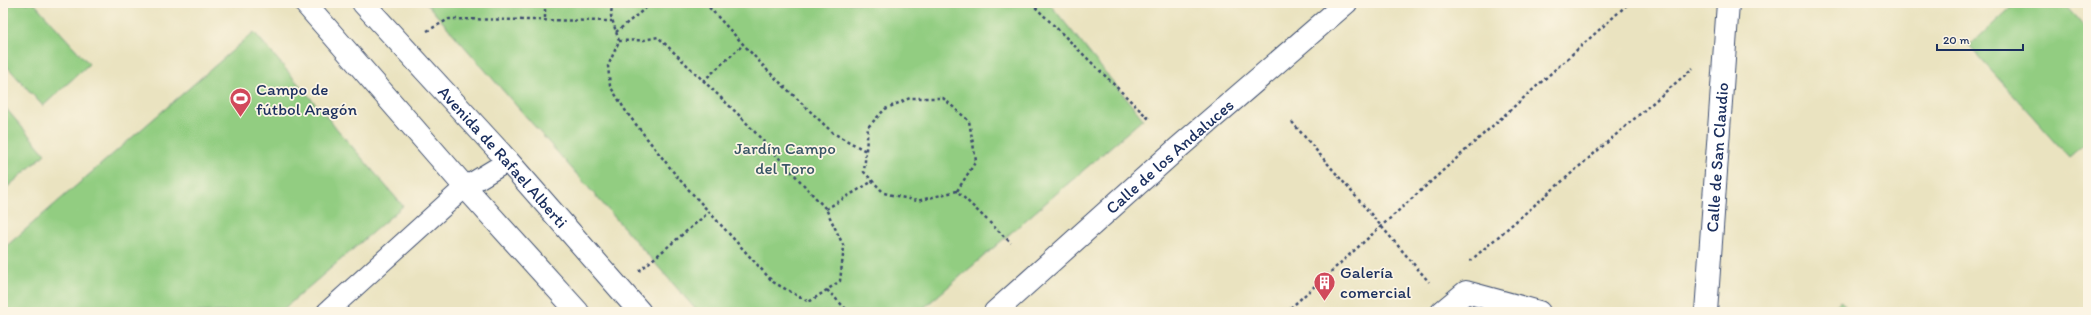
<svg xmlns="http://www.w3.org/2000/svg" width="2091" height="315" viewBox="0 0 2091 315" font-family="Itim,sans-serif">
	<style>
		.green { fill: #92cd81; stroke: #567e70 }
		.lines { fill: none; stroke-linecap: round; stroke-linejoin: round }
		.pedestrian-casing { stroke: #3a4a6d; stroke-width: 22 }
		.minor-casing { stroke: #3a4a6d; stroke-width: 24 }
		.path { stroke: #3a4a6d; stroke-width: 2.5; stroke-dasharray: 3 3; stroke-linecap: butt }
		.pedestrian { stroke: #fff; stroke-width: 20 }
		.minor { stroke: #fff; stroke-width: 22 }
		.labels { text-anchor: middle; stroke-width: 3.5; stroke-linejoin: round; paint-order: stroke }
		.poi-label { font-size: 17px; fill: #1b2f5e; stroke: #fcf5e5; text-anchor: start }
		.park-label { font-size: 17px; fill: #395667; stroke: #fcf5e5 }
		.street-label { font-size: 17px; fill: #1b2f5e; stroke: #fcf5e5 }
	</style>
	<rect width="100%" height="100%" fill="#fcf5e5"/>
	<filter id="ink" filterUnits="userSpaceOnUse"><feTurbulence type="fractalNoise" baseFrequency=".025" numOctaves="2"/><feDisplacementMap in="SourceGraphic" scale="8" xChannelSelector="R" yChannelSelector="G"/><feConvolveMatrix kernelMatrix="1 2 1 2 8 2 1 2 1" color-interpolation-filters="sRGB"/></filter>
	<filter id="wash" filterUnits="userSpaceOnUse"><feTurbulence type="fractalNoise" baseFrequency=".012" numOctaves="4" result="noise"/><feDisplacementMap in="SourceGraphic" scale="16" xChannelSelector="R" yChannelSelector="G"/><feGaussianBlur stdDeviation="0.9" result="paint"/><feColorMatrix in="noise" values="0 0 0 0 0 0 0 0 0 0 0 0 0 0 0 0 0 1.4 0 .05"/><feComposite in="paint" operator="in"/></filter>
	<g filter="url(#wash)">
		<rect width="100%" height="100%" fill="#eae3c0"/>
		<path class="green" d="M3 3H34L89 64 43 106 3 62Z
			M426 3H1049L1143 119 919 312H698Z
			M2016 3H2063L2088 31V141L2069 157 1969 46Z
			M254 32 403 206 280 312H3V249Z
			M3 105 45 154 3 191Z
			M1841 301 1850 312H1828Z"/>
	</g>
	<g filter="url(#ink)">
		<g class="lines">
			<defs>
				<path id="pedestrian" d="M327 312 465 187 508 161"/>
				<g id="minor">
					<path d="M305 3 465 187 578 312"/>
					<path id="s1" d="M363 3 508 161 640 312"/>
					<path id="s2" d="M995 312 1178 148 1346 3"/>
					<path d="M1442 312 1466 292 1539 312"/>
					<path id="s3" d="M1706 312 1728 3"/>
				</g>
			</defs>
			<use href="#pedestrian" class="pedestrian-casing"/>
			<use href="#minor" class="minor-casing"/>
			<path class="path" d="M545 3V19
				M612 3 611 16 619 41 608 66 610 86 627 113 679 179 773 282 809 302 840 281 844 247 826 209 741 117 658 37 644 40 619 41
				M705 3 768 71 833 133 866 151
				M1031 3 1150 120
				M427 31 449 19 612 21
				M616 32 652 3
				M703 81 743 45
				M1292 122 1429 282
				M957 191 917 201 884 193 864 172 868 127 885 109 910 98H943L969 121 976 161 957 191 1011 243
				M826 209 873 181
				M1470 261 1693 68
				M639 271 708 213
				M827 290 849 312
				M1286 312 1629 3"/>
			<use href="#pedestrian" class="pedestrian"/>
			<use href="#minor" class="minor"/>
		</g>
	</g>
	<defs>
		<symbol id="stadium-pin" viewBox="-11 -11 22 30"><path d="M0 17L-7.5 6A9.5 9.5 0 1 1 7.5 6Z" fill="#d1495b" stroke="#fcf5e5"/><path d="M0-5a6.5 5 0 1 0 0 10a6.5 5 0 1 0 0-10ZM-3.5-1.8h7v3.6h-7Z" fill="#fff"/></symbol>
		<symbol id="building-pin" viewBox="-11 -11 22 30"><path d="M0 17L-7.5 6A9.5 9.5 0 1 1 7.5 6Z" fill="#d1495b" stroke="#fcf5e5"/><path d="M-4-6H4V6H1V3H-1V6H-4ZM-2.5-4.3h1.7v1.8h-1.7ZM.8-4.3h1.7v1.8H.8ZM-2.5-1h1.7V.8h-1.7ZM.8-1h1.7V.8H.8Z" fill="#fff"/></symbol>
	</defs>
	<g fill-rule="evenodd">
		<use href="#stadium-pin" x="228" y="86" width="25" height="34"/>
		<use href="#building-pin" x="1312" y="270" width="25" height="34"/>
	</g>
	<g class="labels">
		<g class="poi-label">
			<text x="256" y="95">Campo de<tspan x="256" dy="20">fútbol Aragón</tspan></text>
			<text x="1340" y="278">Galería<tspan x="1340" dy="20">comercial</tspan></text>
		</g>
		<g class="park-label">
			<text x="785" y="154">Jardín Campo<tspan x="785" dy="20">del Toro</tspan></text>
		</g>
		<g class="street-label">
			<text dy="6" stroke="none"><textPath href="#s2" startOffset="234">Calle de los Andaluces</textPath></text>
			<text dy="6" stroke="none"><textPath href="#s1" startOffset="208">Avenida de Rafael Alberti</textPath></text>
			<text dy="6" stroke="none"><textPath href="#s3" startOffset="155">Calle de San Claudio</textPath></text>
		</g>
	</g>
	<rect width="2091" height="315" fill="none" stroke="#fcf5e5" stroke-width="16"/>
	<path d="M1937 44v6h86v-6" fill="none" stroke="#1b2f5e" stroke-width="2"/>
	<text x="1943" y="44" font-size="12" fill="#1b2f5e" stroke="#fcf5e5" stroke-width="3" paint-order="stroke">20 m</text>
</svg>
